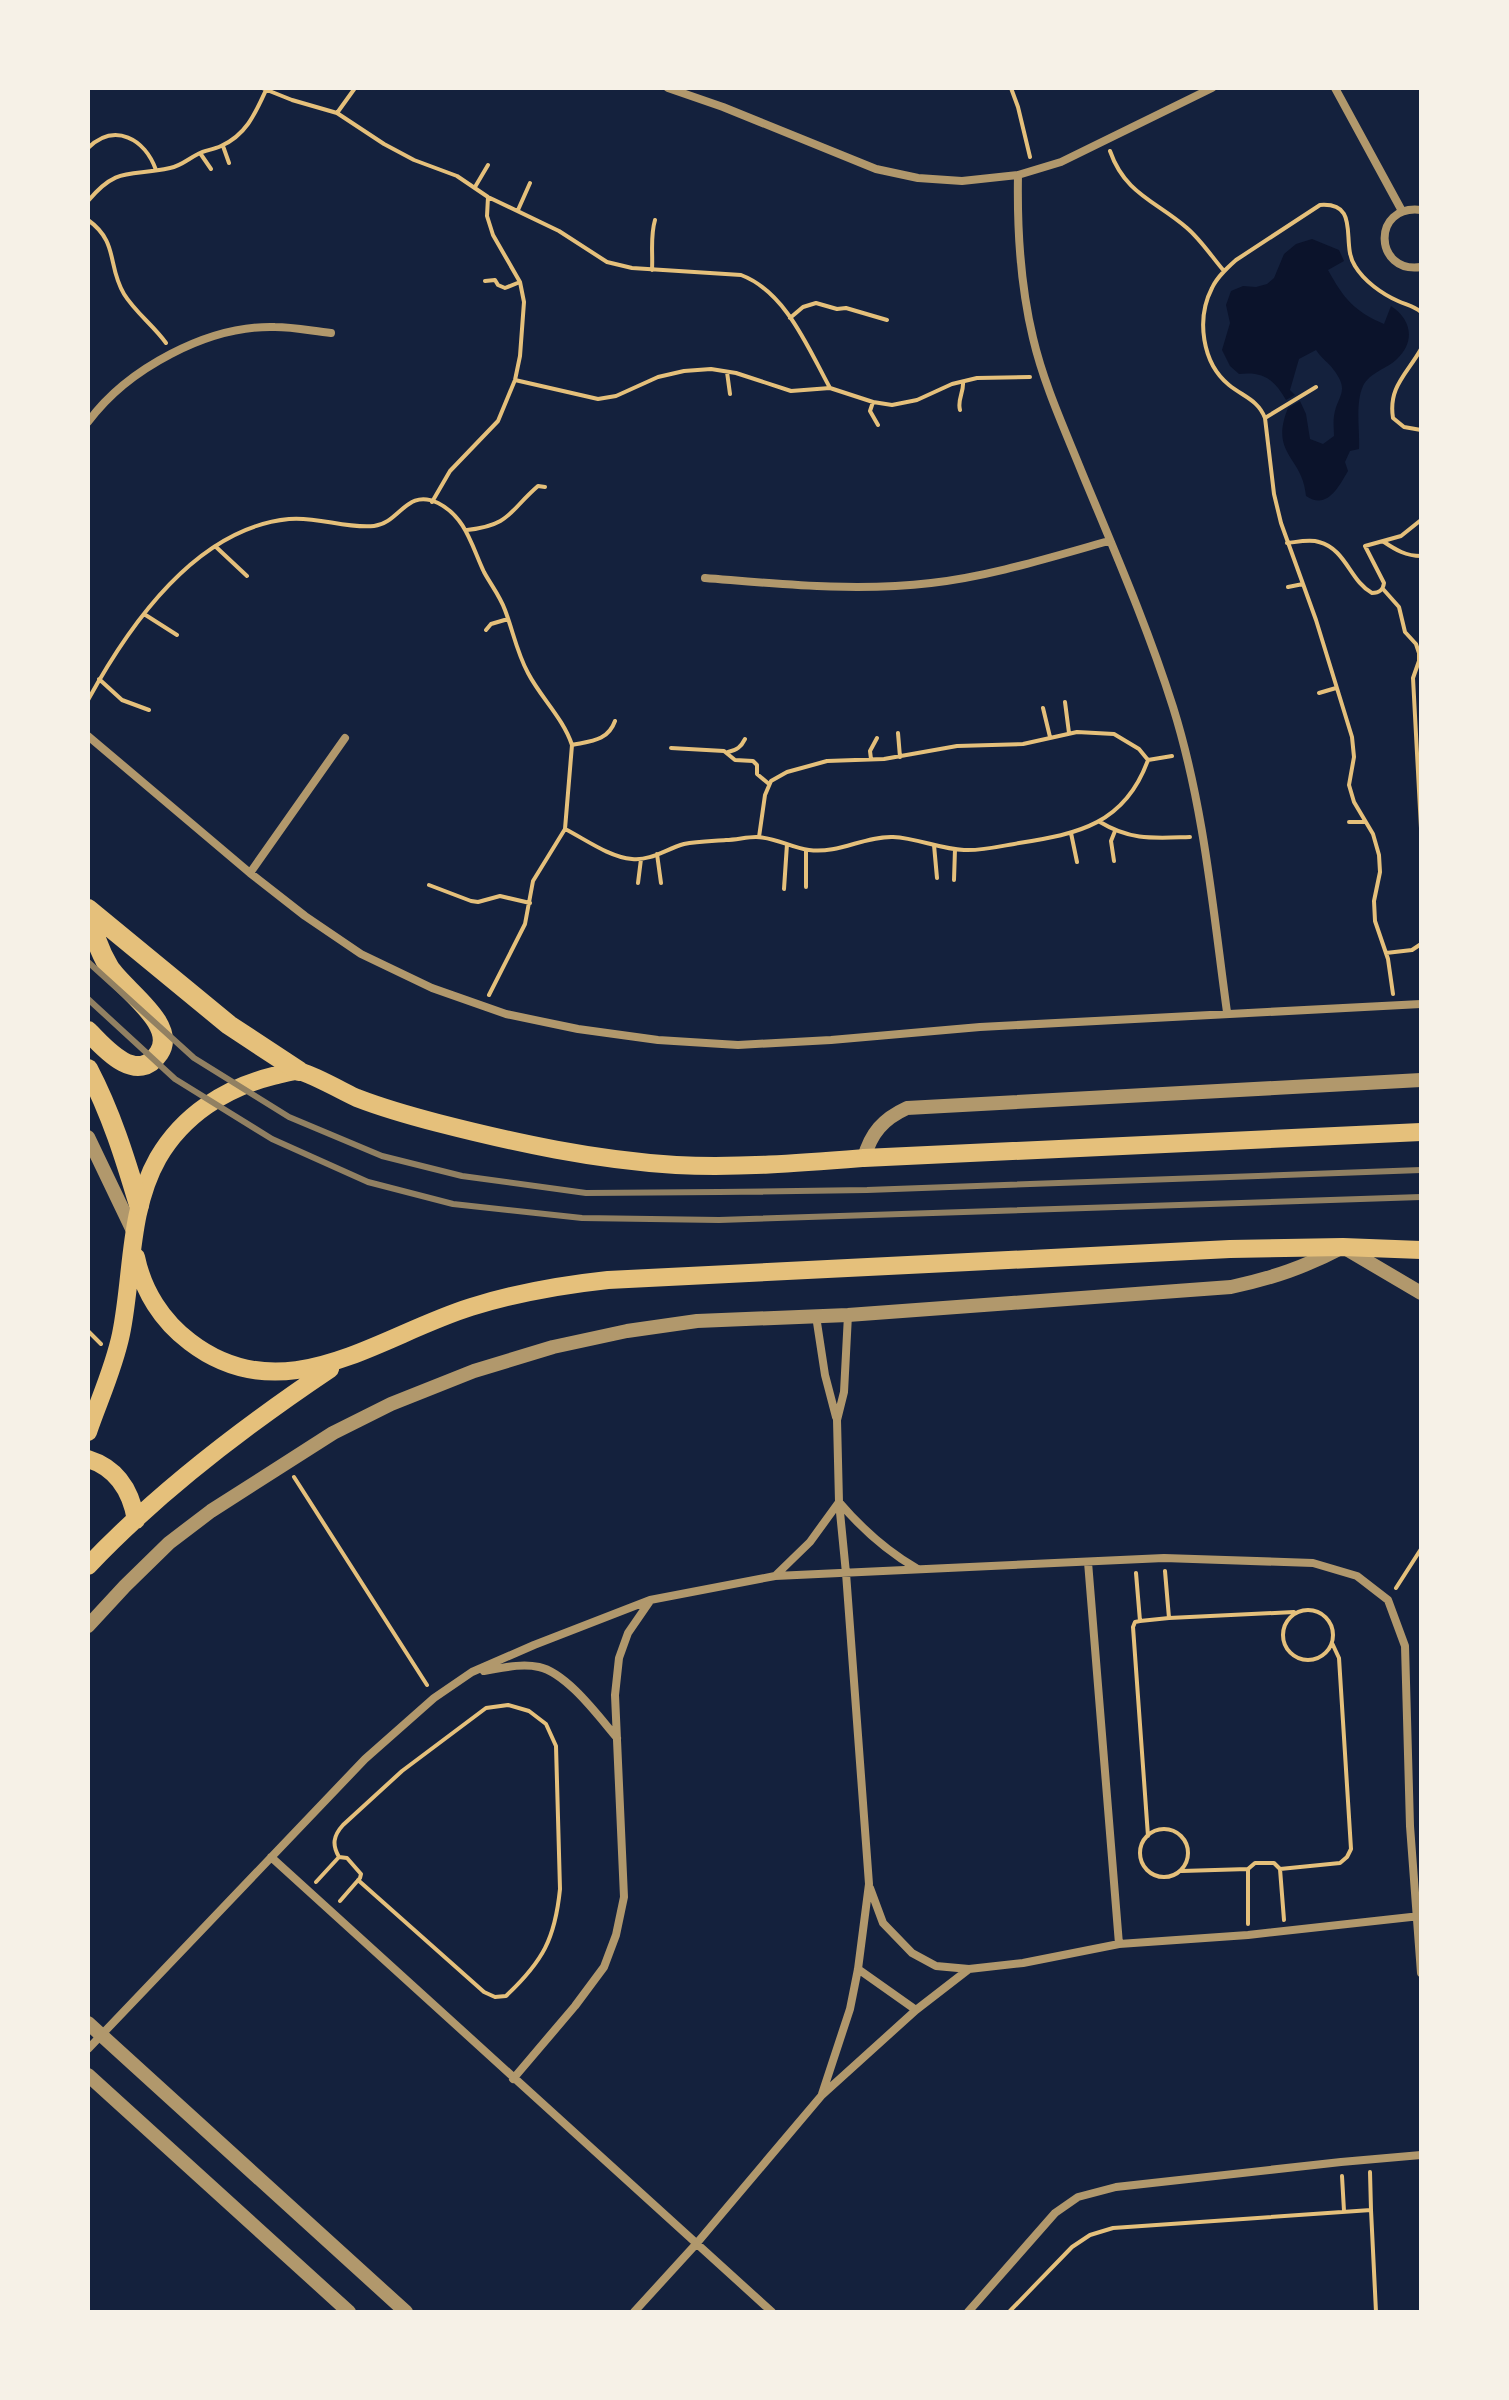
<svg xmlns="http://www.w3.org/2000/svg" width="1509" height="2400" viewBox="0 0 1509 2400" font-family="'Golos Text',sans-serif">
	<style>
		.water { fill: #0b132b }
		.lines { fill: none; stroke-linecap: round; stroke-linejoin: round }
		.path { stroke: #e5c07b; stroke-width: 4 }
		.minor { stroke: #b1986c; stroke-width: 8 }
		.tertiary { stroke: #b1986c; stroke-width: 14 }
		.primary { stroke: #e5c07b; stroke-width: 18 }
		.trunk { stroke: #e5c07b; stroke-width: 20 }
		.rail { stroke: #918062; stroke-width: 6 }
	</style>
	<rect width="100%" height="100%" fill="#14213d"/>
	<path class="water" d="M1312 239 1339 250 1344 261 1328 270C1344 299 1354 311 1384 324L1391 306C1411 319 1416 341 1397 359 1387 369 1370 372 1363 386 1355 404 1360 430 1359 449L1350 451 1345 462 1348 471C1338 488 1327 510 1306 496 1303 456 1269 455 1288 408L1300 401 1306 414 1310 439 1323 444 1334 436C1334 430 1333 422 1334 416 1337 395 1351 392 1333 369 1328 362 1323 360 1316 350L1299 359 1290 390 1295 395 1286 400C1274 379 1263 371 1239 374L1230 366 1222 350 1230 323 1226 305 1231 291 1243 286 1256 287 1267 284 1274 278 1284 254 1296 244Z"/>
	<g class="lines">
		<path class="path" d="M262 88 292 100 337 113 384 144 414 160 457 176 488 197 559 231 607 262 632 268 741 275C786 292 808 348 830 388
			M1011 88 1018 107 1030 157
			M337 113 355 88
			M223 146 229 163
			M88 148C115 122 145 139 156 170
			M1110 151C1125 194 1156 201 1187 228 1201 240 1212 257 1224 271
			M200 153 211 169
			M475 187 488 165
			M88 201C118 165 131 177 170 168 181 166 188 159 198 154 205 150 213 150 221 146 246 135 255 114 266 90
			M518 210 530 183
			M88 220C119 242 107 266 124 294 135 312 154 326 166 343
			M652 270C653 252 650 237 655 220
			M485 281 495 280 498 285 505 288 520 282
			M790 318 803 307 816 303 837 309 846 308 887 320
			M1421 349C1407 374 1388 387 1393 418L1404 427 1421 430
			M727 372 730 394
			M515 380 598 399 616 396 658 377 684 371 711 369 736 373 791 391 830 388 873 402 892 405 917 400 952 384 977 378 1030 377
			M873 402 870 411 878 425
			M960 410C957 400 964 392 963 382
			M1265 418 1316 387
			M432 502 450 471 498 421 515 380 520 356 524 302 520 282 493 235 487 216 488 197
			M467 530C511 525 509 511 538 486L545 487
			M1384 542C1396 550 1406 556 1421 556
			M1287 543C1297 542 1310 539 1319 542 1346 549 1350 581 1372 593 1380 593 1383 590 1384 583L1365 546 1401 536 1421 520
			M215 546 247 576
			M1288 587 1303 584
			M1383 589 1399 607 1405 632 1416 644 1419 653V661L1413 678 1421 828
			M144 614 177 635
			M486 630 491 624 508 619
			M99 679 122 700 149 710
			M1319 693 1336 688
			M88 700C129 625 196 528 289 519 317 516 346 529 374 526 400 523 406 488 438 503 466 517 472 547 484 572 491 585 500 596 505 610 513 631 517 653 528 673 541 698 563 718 572 745L565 829 533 881 525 924 489 995
			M1065 702 1069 733
			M1043 708 1050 737
			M898 733 900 757
			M572 745C591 741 608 741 615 721
			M671 748 724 751 735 760 753 761 757 765V774L769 784
			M728 752C737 750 741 747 745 739
			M871 759 870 751 877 738
			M1100 822C1131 841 1155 838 1190 837
			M1349 822H1363
			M565 829C585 839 609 857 632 859 651 861 666 849 684 844 697 841 713 841 726 840 736 840 746 837 756 837 775 837 791 848 809 850 839 854 864 836 893 837 917 838 940 849 964 850 982 851 1001 846 1019 843 1078 834 1125 824 1148 760L1172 756
			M1071 833 1077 862
			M759 837 765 795 771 781 787 772 827 761 884 759 957 746 1023 744 1077 732 1114 734 1139 749 1148 760
			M934 845 937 878
			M657 854 661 883
			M1114 861 1111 841 1115 831
			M954 880 955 849
			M638 883 641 859
			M429 885 471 901 478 902 500 896 530 903
			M806 887V850
			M784 889 787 844
			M1386 953 1412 950 1421 944
			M1393 994 1388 959 1375 921 1374 901 1380 872 1379 855 1373 834 1354 802 1349 785 1354 757 1352 737 1316 620 1281 523 1274 494 1265 418C1258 400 1244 397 1229 385 1202 363 1196 319 1212 288 1217 277 1227 268 1236 260L1320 205C1362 202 1340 244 1355 266 1364 281 1382 294 1398 301 1407 305 1414 306 1421 312
			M88 1331 101 1344
			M294 1477 427 1685
			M1136 1573 1140 1621 1169 1618 1165 1571
			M1396 1588 1421 1549
			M1283 1635a25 25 0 1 1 50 0a25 25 0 1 1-50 0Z
			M1169 1618 1294 1612
			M1140 1621 1135 1622 1133 1627 1148 1836
			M1140 1853a24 24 0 1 1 48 0a24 24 0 1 1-48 0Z
			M339 1857C332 1845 333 1836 343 1825L402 1771 486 1708 508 1705 529 1711 546 1724 556 1746 560 1889C555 1939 543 1961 506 1996L495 1997 484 1992 358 1880
			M1280 1869 1340 1863 1347 1857 1351 1849 1339 1658 1332 1643
			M1182 1871 1248 1869
			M316 1882 339 1857 347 1858 361 1874 360 1878 340 1901
			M1248 1924V1869L1255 1863H1274L1280 1869 1284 1920
			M1370 2172 1371 2210
			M1342 2176 1344 2211
			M1009 2312 1072 2247 1090 2235 1113 2228 1371 2210 1376 2312"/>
		<path class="minor" d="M668 88 723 107 876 169 918 178 962 181 1018 175 1061 162 1212 88
			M1335 88 1402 211
			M1018 175C1017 231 1020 284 1033 338 1044 385 1065 430 1083 475 1115 552 1148 628 1173 707 1204 806 1213 910 1227 1012
			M1421 210C1371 204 1374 274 1421 267
			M88 422C127 369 208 325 275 327 294 327 312 331 331 333
			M705 578C781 584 855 592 931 583 992 576 1051 557 1109 541
			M88 736 250 873 305 916 361 954 432 988 506 1014 578 1029 658 1040 738 1045 831 1040 980 1027 1421 1004
			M250 873 345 738
			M816 1316 825 1375 836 1417
			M1088 1562 1119 1944
			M775 1576 810 1542 839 1502C862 1529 885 1550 916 1568
			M484 1671C502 1668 521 1663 539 1667 567 1673 599 1717 617 1738
			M271 1857 772 2312
			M870 1888 883 1923 912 1953 936 1966 969 1969
			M858 1969 916 2010
			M88 2049 365 1759 434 1698 472 1672 534 1645 650 1600 775 1576 1164 1558 1313 1563 1357 1576 1388 1600 1405 1646 1410 1826 1421 1973
			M513 2079 575 2006 604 1967 616 1935 624 1897 615 1695 619 1658 628 1633 650 1601
			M822 2094 850 2009 858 1969 869 1884 846 1573 839 1502 837 1420 844 1392 848 1315
			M634 2312 697 2243 822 2095 916 2010 969 1969 1023 1963 1119 1944 1248 1935 1420 1916
			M968 2312 1055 2213 1078 2197 1116 2187 1341 2162 1421 2155"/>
		<path class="tertiary" d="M88 1137 134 1233
			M864 1158C871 1133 883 1119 907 1108L1421 1080
			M88 1626 125 1586 169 1543 211 1511 333 1433 391 1404 474 1371 553 1347 627 1331 697 1321 848 1315 1231 1287C1273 1278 1305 1267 1343 1247L1421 1293
			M88 2023 406 2312
			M88 2075 349 2312"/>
		<path class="primary" d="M136 1257C143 1291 162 1321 190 1342 284 1414 378 1336 471 1307 516 1293 561 1285 608 1280L1230 1249 1343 1247 1421 1250
			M88 1432C99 1400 114 1368 121 1334 133 1276 128 1211 158 1158 183 1115 225 1088 273 1076 280 1075 289 1071 297 1071 306 1071 346 1093 357 1098 383 1108 411 1116 438 1123 516 1143 595 1160 676 1165 739 1168 801 1163 864 1158L1421 1132
			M88 1459C117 1468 131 1491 136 1520
			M88 1566C159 1491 245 1426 330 1369"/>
		<path class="trunk" d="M88 909 229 1025 299 1071
			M88 1031C104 1048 137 1086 159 1053 178 1024 123 990 109 967 98 949 92 929 88 909
			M88 1069C111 1113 125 1158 139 1205"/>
		<path class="rail" d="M88 962 194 1058 289 1117 382 1156 462 1176 586 1193 719 1192 867 1190 1421 1170
			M88 999 175 1079 272 1139 368 1182 453 1204 582 1218 719 1220 1421 1197"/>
	</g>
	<rect width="1509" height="2400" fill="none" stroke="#f6f1e7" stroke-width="180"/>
</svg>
